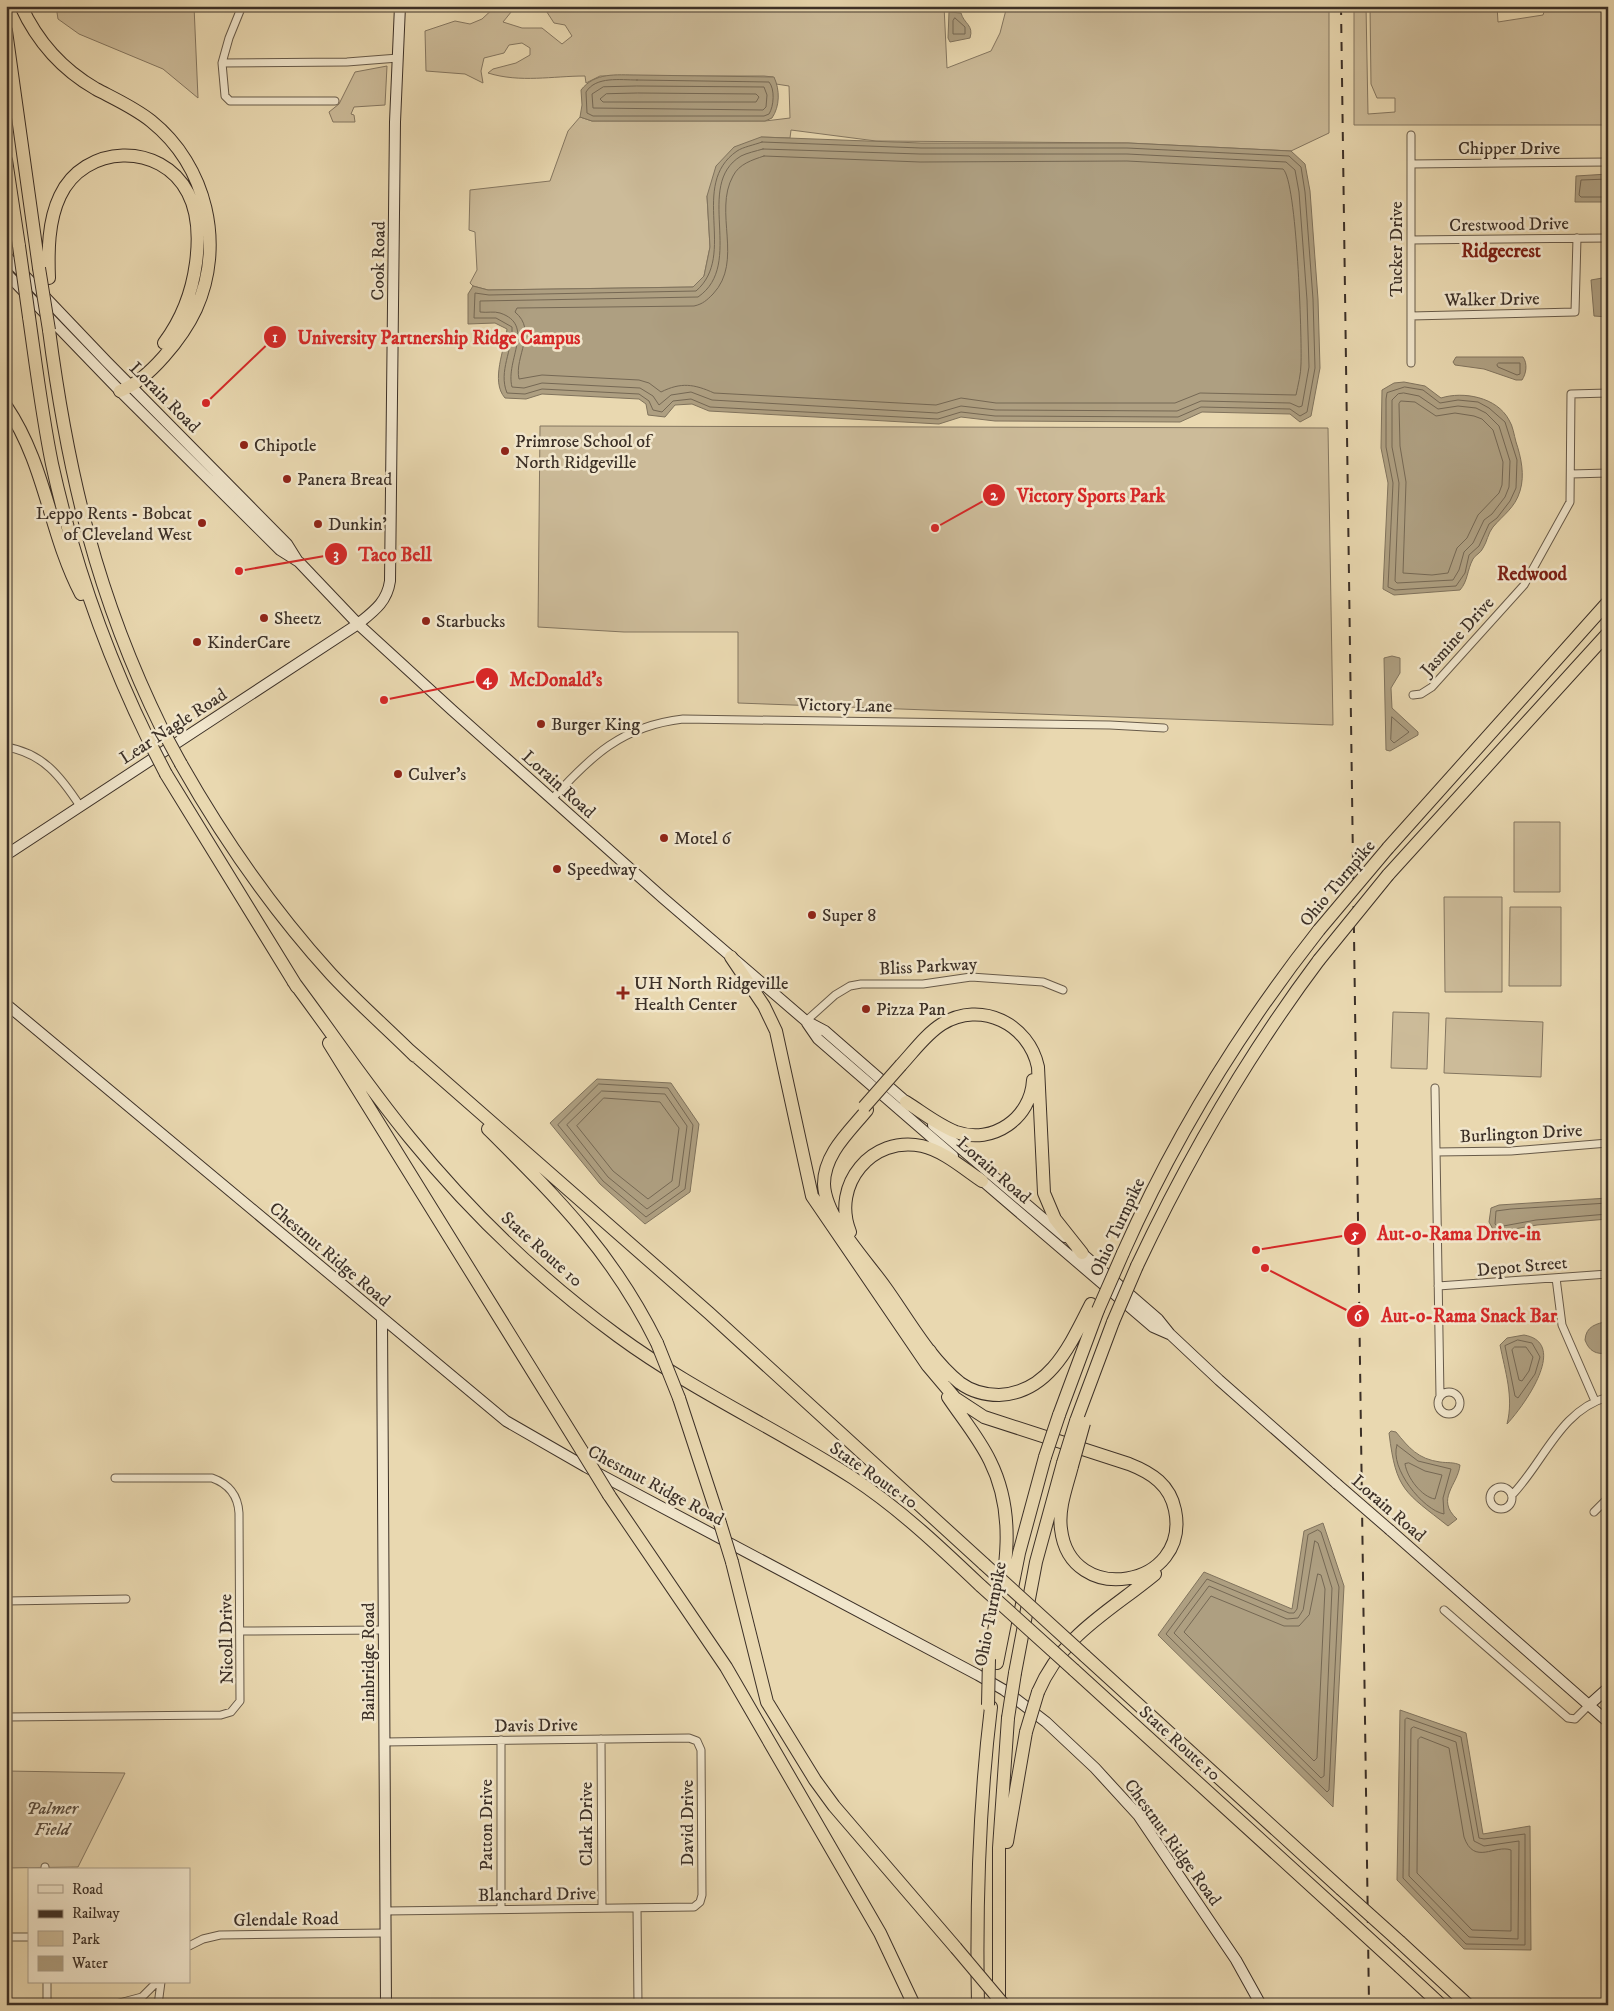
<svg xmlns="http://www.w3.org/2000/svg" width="1614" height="2011" viewBox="0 0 1614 2011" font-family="'IM FELL DW Pica',serif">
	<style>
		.green { fill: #cb9; stroke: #847660 }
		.water { fill: #ae9f81; stroke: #80735d }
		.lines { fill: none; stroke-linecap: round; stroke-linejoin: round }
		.shore { stroke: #756854; stroke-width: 1 }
		.street-casing { stroke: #675a49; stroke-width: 9 }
		.secondary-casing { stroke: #3c3027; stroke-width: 12 }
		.highway-casing { stroke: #3c3027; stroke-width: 14 }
		.street { stroke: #f1e6cc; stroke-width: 7 }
		.secondary { stroke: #f1e6cc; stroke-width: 10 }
		.highway { stroke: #e9d8b0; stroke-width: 12 }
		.rail { stroke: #3c3027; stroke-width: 2; stroke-dasharray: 9 9; stroke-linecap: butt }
		.secondary-bridge-casing { stroke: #3c3027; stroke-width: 12; stroke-linecap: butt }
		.highway-bridge-casing { stroke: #3c3027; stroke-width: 14; stroke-linecap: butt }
		.secondary-bridge { stroke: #f1e6cc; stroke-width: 10 }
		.highway-bridge { stroke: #e9d8b0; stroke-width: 12 }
		.poi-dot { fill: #8f2418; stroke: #f1e6cc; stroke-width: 2 }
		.labels { text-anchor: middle; stroke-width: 5; stroke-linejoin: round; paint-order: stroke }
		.street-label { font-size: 18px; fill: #3c3027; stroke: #f1e6cc }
		.poi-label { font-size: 18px; fill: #3c3027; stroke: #f1e6cc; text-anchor: start }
		.park-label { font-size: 18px; font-style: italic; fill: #594c3e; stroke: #f1e6cc }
		.neighbourhood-label { font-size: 19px; font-weight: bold; fill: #7a1f14; stroke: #f1e6cc }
		.leader { fill: none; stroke: #d62828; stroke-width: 2 }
		.callout-dot { fill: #d62828; stroke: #f1e6cc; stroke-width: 2 }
		.mark-label { font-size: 15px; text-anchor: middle; font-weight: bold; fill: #fff }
		.callout-label { font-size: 19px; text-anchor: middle; font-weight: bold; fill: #d62828; stroke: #f1e6cc; stroke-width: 5; stroke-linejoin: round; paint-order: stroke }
	</style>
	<rect width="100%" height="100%" fill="#e9d8b0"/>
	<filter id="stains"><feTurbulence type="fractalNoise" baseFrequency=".004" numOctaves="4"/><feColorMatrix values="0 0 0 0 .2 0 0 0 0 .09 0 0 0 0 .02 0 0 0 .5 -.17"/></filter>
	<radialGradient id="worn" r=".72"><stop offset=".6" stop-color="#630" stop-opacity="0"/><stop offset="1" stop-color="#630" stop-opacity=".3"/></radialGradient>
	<path class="green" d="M56 6H194L198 98 163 69 79 34 58 19Z
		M496 6H516L503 22 522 28H542L562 44 572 36 565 25 554 23 543 6H944L947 68 991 51 1000 33 1007 6H1329V133L1291 151 1128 143 876 141 791 130 790 138 761 137 707 196 710 247 704 276 693 287 488 290 473 286 470 283 477 270 475 232 469 230 470 190 550 181 568 131 580 117 592 121H765L790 118 789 86 776 84 773 77 764 76H600L586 83 585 76C553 76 520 83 488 73L493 69 516 63 530 55V48L522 43 509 45 504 53 484 58 481 71 483 83 465 74 426 71 425 31 455 21 470 24 482 19Z
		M1354 6H1366L1368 114 1395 112V98H1377L1371 84 1370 6H1497L1498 22 1543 15 1546 6H1608V125H1354Z
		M387 66 385 105 354 107 351 114 354 115 355 122H333L329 112 339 104 355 72Z
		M540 426 1328 428 1333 725 738 703V632H624L538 627Z
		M1514 822H1560V892H1514Z
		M1444 897H1502V992H1445Z
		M1510 907H1561V986H1509Z
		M1393 1012 1429 1013 1427 1069 1391 1068Z
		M1446 1018 1543 1022 1541 1077 1444 1073Z
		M6 1771 125 1773 78 1867 6 1868Z"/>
	<path class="water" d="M949 12 961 13C964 24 974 25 970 38L950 42 948 38Z
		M637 75 774 77C780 90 780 106 772 118L765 121H592L580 117 582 105 581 90C595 72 616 75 637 75Z
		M761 137 921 143H1128L1291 151 1305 164 1310 191 1318 299 1320 368 1311 416 1300 422 1290 414 1202 412 1180 422 995 421 961 417 939 424 709 411 692 404 675 405 665 417 648 415 646 404 639 399 542 394 526 399 505 398C490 381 505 349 507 329L495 323 468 324V294L473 286 488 290 693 287 704 276 710 247 707 196 716 166 734 147Z
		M1608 174V202H1575L1576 176Z
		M1608 277V317L1594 316 1591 280Z
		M1456 357H1523C1528 364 1526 374 1522 380H1516L1484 369 1455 365 1453 362Z
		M1404 382 1425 386 1441 398C1463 391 1497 397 1509 420 1513 426 1514 435 1516 442 1521 457 1525 475 1520 491 1515 508 1503 515 1493 527 1488 533 1487 542 1483 548 1481 553 1475 555 1473 559 1467 570 1468 581 1460 590L1394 595 1383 589 1388 483 1381 448 1382 390 1394 383Z
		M1392 656 1400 658V673L1391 688 1392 708 1418 732V735L1390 751 1386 750 1384 658Z
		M597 1079 671 1083 699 1124 690 1192 645 1224 600 1184 550 1123Z
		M1608 1198V1219L1537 1225 1497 1232 1494 1231 1489 1222 1491 1208 1499 1205Z
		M1608 1321V1353C1596 1355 1589 1351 1585 1340 1586 1326 1596 1324 1608 1321Z
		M1524 1335C1570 1343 1523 1407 1507 1424 1514 1397 1505 1371 1500 1345L1507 1338Z
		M1391 1431 1396 1432C1409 1448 1418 1459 1440 1462 1447 1463 1454 1462 1460 1465 1458 1485 1435 1499 1457 1519L1448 1526C1405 1492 1396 1491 1389 1433Z
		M1323 1523 1344 1586 1333 1807 1158 1635 1204 1572 1292 1609 1304 1531Z
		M1400 1710 1466 1733 1483 1834 1530 1826 1531 1950 1464 1949 1397 1880Z"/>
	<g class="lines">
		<path class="shore" d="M955 18 965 27V34H953V21Z
			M637 80 769 82C775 89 774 106 769 114L764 116H593L587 113 586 92C596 76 620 80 637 80Z
			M637 86 764 87 767 95 766 107 763 110 593 108 592 94 603 87Z
			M638 93 756 94 759 97 756 102H603L600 99 606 94Z
			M762 142 921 148H1127L1289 156 1301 167 1305 192 1313 299 1315 368 1307 412 1300 416 1290 409 1201 407 1178 417 995 416 961 412 938 419 710 407 691 399 673 401 662 412 653 410 649 401 639 394 542 389 525 394 507 393C498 371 513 350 512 327L496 318H474L475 293 489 295 696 291C738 255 688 185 737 151 743 147 754 145 762 142Z
			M763 149 920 154H1127L1286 162 1295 170 1299 192 1307 300 1309 367 1302 406 1299 407 1290 403 1201 401 1177 411 996 410 961 406 937 413 712 400 691 392 671 395 659 405 653 396 640 388 542 383 524 388 512 387C505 360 536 325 500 313 494 311 487 313 480 312V301L698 297C746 264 693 185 741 156 747 153 756 151 763 149Z
			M764 156 920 162 1127 161 1283 169C1297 181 1302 338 1301 364 1301 374 1298 385 1296 395L1200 393 1175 403H996L961 398 936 405 714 393C694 384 681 382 661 392L649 383 639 380 542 375 519 379C514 356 538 331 515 312L517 308 694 306C703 304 707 300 713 294 744 261 713 212 733 176 739 164 752 160 764 156Z
			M1608 179 1581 180 1579 195 1581 197H1608
			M1499 363H1520V374L1517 375 1498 367 1497 365Z
			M1405 387 1423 390 1440 403 1458 400 1478 402 1489 408 1505 422 1517 460 1516 488 1510 501 1497 518 1489 524 1479 546 1469 555 1465 573 1456 586 1395 590 1388 587 1393 483 1386 447V399L1387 393Z
			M1404 393 1419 396 1438 409 1458 406 1476 408 1486 413 1499 426 1510 461 1509 487 1505 497 1492 514 1484 520 1473 543 1464 552 1459 570 1453 580 1397 583 1395 581 1399 483 1392 447V400L1398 394Z
			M1401 401 1415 402 1436 416 1455 413 1474 416 1482 419 1493 430 1503 462 1502 485 1499 493 1478 515 1467 538 1457 548 1448 573 1432 575 1403 573 1406 482 1400 446 1399 404Z
			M1392 717 1409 732 1394 743 1391 740Z
			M599 1084 668 1088 693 1125 685 1189 646 1217 603 1181 558 1125Z
			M602 1091 665 1094 687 1126 679 1186 647 1209 608 1177 567 1125Z
			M604 1098 660 1102 679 1128 672 1181 648 1199 613 1171 577 1126Z
			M1608 1203 1511 1209 1496 1211 1495 1224 1498 1227 1536 1220 1608 1214
			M1518 1340 1532 1343 1540 1357 1535 1374 1518 1398 1515 1396 1505 1346Z
			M1515 1347H1526L1533 1357 1529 1371 1522 1381 1519 1380 1512 1350Z
			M1397 1445 1418 1461 1451 1469 1443 1498 1444 1514C1423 1510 1389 1468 1397 1445Z
			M1409 1463 1425 1471 1442 1475 1435 1499C1422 1497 1407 1478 1405 1464Z
			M1318 1530 1321 1532 1339 1587 1329 1790 1327 1792 1166 1634 1207 1579 1289 1613H1294L1297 1609 1308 1535Z
			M1315 1541 1318 1543 1332 1588 1324 1776 1321 1778 1174 1633 1209 1586 1287 1619 1298 1618 1303 1610Z
			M1318 1574 1321 1575 1325 1589 1317 1758 1314 1761 1184 1632 1211 1596 1284 1626H1299L1309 1615Z
			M1407 1718 1461 1737 1479 1838 1484 1839 1525 1834V1945L1466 1944 1403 1878 1405 1720Z
			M1414 1727 1456 1742 1474 1841 1484 1846 1519 1841 1518 1939 1469 1937 1409 1876 1411 1729Z
			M1421 1737 1449 1748 1464 1837C1474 1866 1495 1844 1511 1850V1931L1472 1930 1417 1873 1418 1740Z"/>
		<defs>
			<path id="street" d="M242 6 229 38 222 63 225 96 230 101H335
				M222 63 347 62 398 58
				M1411 135V363
				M1411 164 1608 162
				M1411 240 1608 238
				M1411 316 1575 312 1577 238
				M1571 474 1608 473
				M1413 695 1421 694 1432 687 1524 585 1570 502 1571 394 1608 393
				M6 747C43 753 61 777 80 806
				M552 799C591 756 622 726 683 719L1110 725 1164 728
				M806 1021 835 995 850 986 861 984H923L971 977 1043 982 1063 990
				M1435 1088 1440 1396
				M1436 1152 1511 1151 1608 1143
				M1556 1278 1562 1325 1595 1401
				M1438 1286 1608 1274
				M1438 1403a11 11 0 1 1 22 0a11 11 0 1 1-22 0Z
				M1490 1498a11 11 0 1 1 22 0a11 11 0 1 1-22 0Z
				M1512 1495C1544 1462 1560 1410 1608 1397
				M1594 1512 1608 1498
				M6 1601 126 1599
				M1444 1610 1568 1718 1575 1719 1589 1705
				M241 1631 384 1630
				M6 1717 221 1715 231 1712 240 1701 239 1513C238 1496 229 1484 212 1478H115
				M601 1739 602 1908
				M501 1740V1909
				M384 1742 689 1738 697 1741 701 1750 702 1895 700 1902 694 1907 385 1911
				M45 1867V1870
				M637 1908 638 2005
				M6 1937H29
				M189 1946 203 1939 220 1935 385 1933
				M47 1982V2005
				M112 2005 142 1997 157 1982
				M158 2005 161 1982"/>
			<path id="secondary" d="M6 256 107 362 287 544 297 560
				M6 273 120 391 280 550 299 562 358 624 452 710 663 898 806 1021 825 1031 911 1106
				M6 855 358 624C374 611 387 602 390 581L395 122 400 6
				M6 1004 506 1421 586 1467 978 1675 1004 1690 1046 1722 1095 1768 1138 1815 1236 1960 1261 2005
				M807 1023 818 1039 953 1156
				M933 1125 1065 1237
				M978 1177 1153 1327 1169 1334
				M1077 1249 1158 1319 1170 1334 1219 1380 1337 1484
				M382 1320 386 2005
				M1390 1530 1608 1722
				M1589 1705 1608 1688"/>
			<path id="highway" d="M21 6C37 41 63 70 96 89 115 99 135 108 151 121 207 166 225 245 196 309 183 337 149 380 120 391
				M6 31 39 268
				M6 160 19 246
				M49 278C48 252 48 221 60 196 84 144 161 141 188 193 199 214 199 240 196 263 192 293 182 319 164 343
				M29 317C36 366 42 415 52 464 73 559 105 651 148 739
				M49 330C68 475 97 597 162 729
				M6 406C46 465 49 533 81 594
				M181 764C224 840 272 909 331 974 358 1003 388 1029 415 1056
				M166 774 297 987
				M1388 848 1608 602
				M1388 875 1608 633
				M731 957 764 1006 776 1031 812 1196 928 1366 955 1398 984 1417 1129 1464C1152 1473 1170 1485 1175 1510 1191 1588 1070 1608 1061 1529 1058 1508 1067 1486 1072 1466
				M293 981C332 1033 368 1087 410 1138 471 1213 540 1279 618 1336 693 1391 776 1428 853 1478 900 1509 941 1548 981 1586
				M329 1043 582 1451
				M409 1050 709 1313 984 1564
				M901 1065C914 1051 926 1034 942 1024 981 1000 1029 1024 1038 1067L1044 1193 1055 1219 1082 1253
				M906 1102C922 1112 938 1125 956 1132 993 1145 1031 1118 1033 1080
				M867 1110C849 1132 824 1154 824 1184 825 1218 866 1260 885 1287 908 1319 929 1358 960 1383 971 1391 986 1395 999 1395 1050 1393 1071 1343 1091 1304
				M488 1129C558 1199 612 1252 657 1343
				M850 1232C831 1185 872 1135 922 1146 944 1151 964 1169 982 1181
				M1123 1253C1174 1138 1241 1029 1319 930
				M1137 1266C1188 1158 1247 1056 1319 960
				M930 1351 944 1377
				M948 1397C962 1418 979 1438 990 1461 1022 1525 1000 1592 989 1659
				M679 1398 720 1523
				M1059 1415 1098 1310
				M1076 1421 1113 1322
				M609 1495 726 1667 880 1933 914 2005
				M732 1562 767 1702 815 1780 834 1806 956 1948
				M1085 1656 1341 1889
				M997 1663 1019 1553 1045 1457
				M1074 1670 1341 1913
				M1015 1673 1036 1562 1063 1463
				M1038 1692C1063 1634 1109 1612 1155 1574
				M1007 1842 1026 1732
				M1400 1942 1468 2005
				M1400 1967 1441 2005
				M978 2005C976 1905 979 1806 991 1707
				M999 2005V1848L1008 1718"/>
		</defs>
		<use href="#street" class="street-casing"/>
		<use href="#secondary" class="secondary-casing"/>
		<use href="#highway" class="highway-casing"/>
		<use href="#street" class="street"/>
		<use href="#secondary" class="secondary"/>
		<use href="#highway" class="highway"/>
		<path class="rail" d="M1341 6 1369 2005"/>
		<defs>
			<path id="secondary-bridge" d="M1337 1484 1390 1530"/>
			<path id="highway-bridge" d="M19 246 29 317
				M39 268 49 330
				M162 729 181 764
				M148 739 166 774
				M1319 930 1388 848
				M1319 960 1388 875
				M864 1107 901 1065
				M1098 1310 1123 1253
				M1113 1322 1137 1266
				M657 1343 679 1398
				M582 1451 609 1495
				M1045 1457 1059 1415
				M1063 1463 1076 1421
				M1072 1466 1084 1423
				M720 1523 732 1562
				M984 1564 1085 1656
				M981 1586 1074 1670
				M988 1705 989 1659
				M1008 1718 1015 1673
				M1026 1732 1038 1692
				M1341 1889 1400 1942
				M1341 1913 1400 1967
				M956 1948 1004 2005"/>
		</defs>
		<use href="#secondary-bridge" class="secondary-bridge-casing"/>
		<use href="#highway-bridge" class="highway-bridge-casing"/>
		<use href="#secondary-bridge" class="secondary-bridge"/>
		<use href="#highway-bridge" class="highway-bridge"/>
	</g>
	<g class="poi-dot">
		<circle cx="244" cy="445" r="5"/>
		<circle cx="505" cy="451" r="5"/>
		<circle cx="287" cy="479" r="5"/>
		<circle cx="202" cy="523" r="5"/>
		<circle cx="318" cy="524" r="5"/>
		<circle cx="264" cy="618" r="5"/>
		<circle cx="426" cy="621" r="5"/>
		<circle cx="197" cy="642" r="5"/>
		<circle cx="541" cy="724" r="5"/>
		<circle cx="398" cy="774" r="5"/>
		<circle cx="664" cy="838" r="5"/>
		<circle cx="557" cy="869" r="5"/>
		<circle cx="812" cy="915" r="5"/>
		<path d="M620.5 985.5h5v5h5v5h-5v5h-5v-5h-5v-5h5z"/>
		<circle cx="866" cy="1009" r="5"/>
	</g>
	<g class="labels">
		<g class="street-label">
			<text x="1509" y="154">Chipper Drive</text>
			<text transform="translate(1509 224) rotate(-1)" y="6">Crestwood Drive</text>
			<text transform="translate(1396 249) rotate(-90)" y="6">Tucker Drive</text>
			<text transform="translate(378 261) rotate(-89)" y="6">Cook Road</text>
			<text transform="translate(1492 299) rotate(-1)" y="6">Walker Drive</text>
			<text transform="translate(165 397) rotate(45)" y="6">Lorain Road</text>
			<text transform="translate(1457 636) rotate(-48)" y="6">Jasmine Drive</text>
			<text transform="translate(845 705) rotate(1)" y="6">Victory Lane</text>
			<text transform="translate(173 726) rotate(-33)" y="6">Lear Nagle Road</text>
			<text transform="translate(559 784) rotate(42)" y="6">Lorain Road</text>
			<text transform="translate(1337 883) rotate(-50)" y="6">Ohio Turnpike</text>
			<text transform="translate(928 966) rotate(-3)" y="6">Bliss Parkway</text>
			<text transform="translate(1521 1133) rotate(-3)" y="6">Burlington Drive</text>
			<text transform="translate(994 1170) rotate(41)" y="6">Lorain Road</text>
			<text transform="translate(1117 1227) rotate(-65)" y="6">Ohio Turnpike</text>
			<text transform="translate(542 1249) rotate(42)" y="6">State Route 10</text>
			<text transform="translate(330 1254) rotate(40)" y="6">Chestnut Ridge Road</text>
			<text transform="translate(1522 1266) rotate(-5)" y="6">Depot Street</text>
			<text transform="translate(874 1475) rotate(35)" y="6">State Route 10</text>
			<text transform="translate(656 1485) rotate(28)" y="6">Chestnut Ridge Road</text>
			<text transform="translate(1389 1508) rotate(41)" y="6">Lorain Road</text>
			<text transform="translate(990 1614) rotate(-79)" y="6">Ohio Turnpike</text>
			<text transform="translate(226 1639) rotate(-91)" y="6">Nicoll Drive</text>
			<text transform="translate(368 1662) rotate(-90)" y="6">Bainbridge Road</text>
			<text transform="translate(536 1725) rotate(-1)" y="6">Davis Drive</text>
			<text transform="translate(1180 1743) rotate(42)" y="6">State Route 10</text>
			<text transform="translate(687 1823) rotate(-90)" y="6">David Drive</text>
			<text transform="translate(586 1824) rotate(-90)" y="6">Clark Drive</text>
			<text transform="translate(486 1825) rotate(-90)" y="6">Patton Drive</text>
			<text transform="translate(1173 1842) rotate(54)" y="6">Chestnut Ridge Road</text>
			<text transform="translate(537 1894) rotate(-1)" y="6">Blanchard Drive</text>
			<text transform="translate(286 1919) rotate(-1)" y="6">Glendale Road</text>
		</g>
		<g class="poi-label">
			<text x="515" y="447">Primrose School of<tspan x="515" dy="21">North Ridgeville</tspan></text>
			<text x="254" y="451">Chipotle</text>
			<text x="297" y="485">Panera Bread</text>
			<text x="192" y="519" text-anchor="end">Leppo Rents - Bobcat<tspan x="192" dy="21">of Cleveland West</tspan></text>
			<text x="328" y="530">Dunkin'</text>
			<text x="274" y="624">Sheetz</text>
			<text x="436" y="627">Starbucks</text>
			<text x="207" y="648">KinderCare</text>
			<text x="551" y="730">Burger King</text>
			<text x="408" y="780">Culver's</text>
			<text x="674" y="844">Motel 6</text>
			<text x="567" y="875">Speedway</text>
			<text x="822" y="921">Super 8</text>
			<text x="634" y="989">UH North Ridgeville<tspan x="634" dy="21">Health Center</tspan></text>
			<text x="876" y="1015">Pizza Pan</text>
		</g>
		<g class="park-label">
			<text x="52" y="1814">Palmer<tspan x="52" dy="21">Field</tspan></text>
		</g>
		<g class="neighbourhood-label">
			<text x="1501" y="257">Ridgecrest</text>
			<text x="1532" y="580">Redwood</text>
		</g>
	</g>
	<path class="leader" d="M206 403L275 337M935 528L994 495M239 571L336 554M384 700L487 679M1256 1250L1355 1234M1265 1268L1358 1316"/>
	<g class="callout-dot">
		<circle cx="206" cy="403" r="5"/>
		<circle cx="935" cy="528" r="5"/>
		<circle cx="239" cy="571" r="5"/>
		<circle cx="384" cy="700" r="5"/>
		<circle cx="1256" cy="1250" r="5"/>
		<circle cx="1265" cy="1268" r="5"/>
		<circle cx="275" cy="337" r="12"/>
		<circle cx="994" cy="495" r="12"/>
		<circle cx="336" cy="554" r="12"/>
		<circle cx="487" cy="679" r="12"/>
		<circle cx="1355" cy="1234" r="12"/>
		<circle cx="1358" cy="1316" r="12"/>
	</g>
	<g class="mark-label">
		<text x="275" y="342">1</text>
		<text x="994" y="500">2</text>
		<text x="336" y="559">3</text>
		<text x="487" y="684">4</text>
		<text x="1355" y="1239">5</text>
		<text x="1358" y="1321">6</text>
	</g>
	<g class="callout-label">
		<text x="439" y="344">University Partnership Ridge Campus</text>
		<text x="1091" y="502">Victory Sports Park</text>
		<text x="395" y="561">Taco Bell</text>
		<text x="556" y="686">McDonald's</text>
		<text x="1459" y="1240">Aut-o-Rama Drive-in</text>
		<text x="1469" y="1322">Aut-o-Rama Snack Bar</text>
	</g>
	<rect width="1614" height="2011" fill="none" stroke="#e9d8b0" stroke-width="25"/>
	<rect x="8" y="8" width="1599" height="1996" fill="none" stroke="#3c3027" stroke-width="2.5"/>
	<rect x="12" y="12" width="1589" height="1986" fill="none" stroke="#3c3027"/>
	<rect x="28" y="1868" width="162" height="115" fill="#f1e6cc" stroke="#a99d8a"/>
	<rect x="38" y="1885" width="25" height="8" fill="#f1e6cc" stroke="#a99d8a"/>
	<text x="72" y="1894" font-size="15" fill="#3c3027">Road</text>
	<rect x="38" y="1910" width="25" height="8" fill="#3c3027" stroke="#a99d8a"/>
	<text x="72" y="1918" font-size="15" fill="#3c3027">Railway</text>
	<rect x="38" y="1931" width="25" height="15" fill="#ccbb99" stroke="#a99d8a"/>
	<text x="72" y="1944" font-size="15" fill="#3c3027">Park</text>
	<rect x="38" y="1956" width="25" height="15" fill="#ae9f81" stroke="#a99d8a"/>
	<text x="72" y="1968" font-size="15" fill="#3c3027">Water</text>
	<rect width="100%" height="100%" filter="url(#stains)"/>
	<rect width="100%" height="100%" fill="url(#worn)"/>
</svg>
